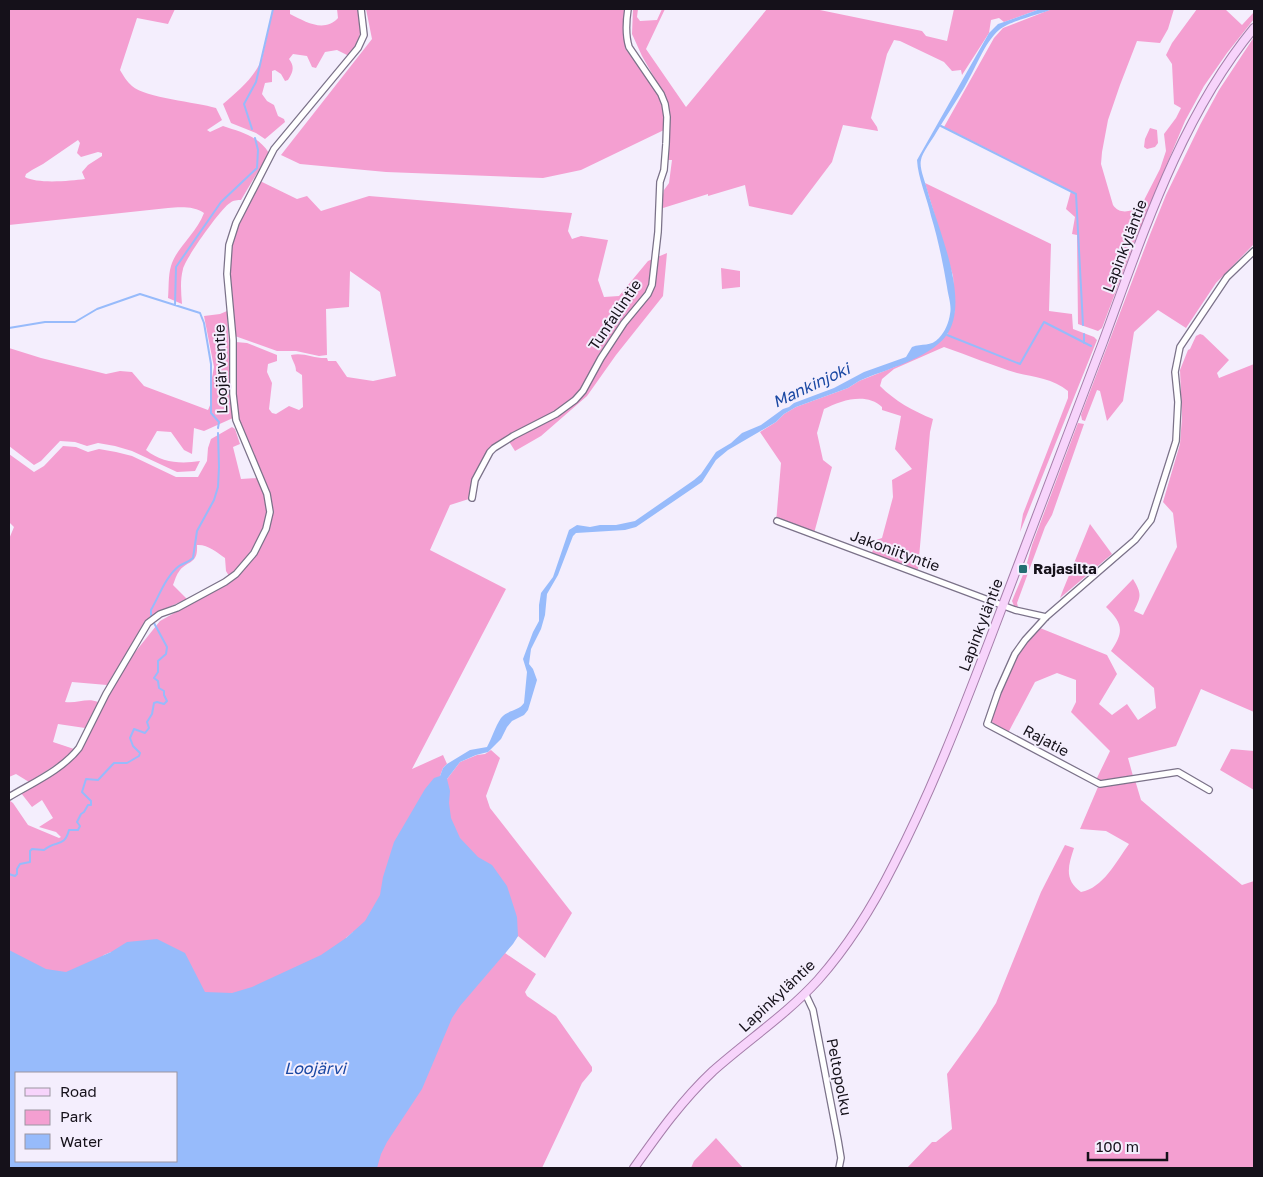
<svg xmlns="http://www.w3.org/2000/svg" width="1263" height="1177" viewBox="0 0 1263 1177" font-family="'Golos Text',sans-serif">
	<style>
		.green { fill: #f49fd1; fill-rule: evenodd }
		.water { fill: #97bbfb; fill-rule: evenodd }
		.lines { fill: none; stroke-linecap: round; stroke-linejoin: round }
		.stream { stroke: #97bbfb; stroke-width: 2 }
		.minor-casing { stroke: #7b7289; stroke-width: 8 }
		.major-casing { stroke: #a57eaa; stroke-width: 10 }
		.minor { stroke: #fff; stroke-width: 5.5 }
		.major { stroke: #f7d4fb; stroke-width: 8 }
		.poi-dot { fill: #226e72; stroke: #f4eefd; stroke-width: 2 }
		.labels { text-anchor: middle; stroke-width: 4; stroke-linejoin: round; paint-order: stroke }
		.street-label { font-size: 15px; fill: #15111a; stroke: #f4eefd }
		.poi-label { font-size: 15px; font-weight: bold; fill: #15111a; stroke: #f4eefd; text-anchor: start }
		.water-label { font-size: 16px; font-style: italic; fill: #1a48a3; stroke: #f4eefd }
	</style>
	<rect width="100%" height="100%" fill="#f4eefd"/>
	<path class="green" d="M9 9H175L168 24 137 18 120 70C123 75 127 82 132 86 146 98 196 102 216 108L222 120 207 130 210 132 223 126C241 132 258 136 269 153L241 200C238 200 233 200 230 203 221 208 185 259 183 269 180 280 181 292 182 304L168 298C169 288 168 276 171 266 176 248 196 234 204 213 195 206 179 207 168 208L9 225ZM78 140 80 143 77 153 81 157 98 152 102 153V156L88 165 82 172 85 179C70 181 37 184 25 177L26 174 32 170 43 164Z
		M273 9H290V14C306 22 324 33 338 18L337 9H358C362 31 362 38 349 56L337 50 325 52 316 68 312 67 307 56 293 54 289 59C295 67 293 72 288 80L285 81 281 74 275 70 272 71V82L265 83 262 94 267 101 274 105 278 116 284 119 285 122 265 139 256 133 231 123 223 104C238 91 254 78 262 59Z
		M366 9H626L625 48 661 97 664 118V130L581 170 543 178 386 172 300 164 281 155 372 39Z
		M633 9H638L637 17 640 21 657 20 662 9H665L646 49 686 107 767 9H815L922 31 926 36 947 41 954 9H1040L1004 22 999 18 991 20 989 33 962 75 961 70 952 71 944 62 900 41 894 40 887 54 871 118 877 127 878 131 843 125 832 162 792 215 749 206 745 185 708 196V194L663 208 661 204 664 190 669 183 672 160H668L670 126 667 100 642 56 632 34Z
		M1052 9H1174L1168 29 1160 43 1137 41 1120 85 1108 120 1102 152 1101 164 1113 205C1120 215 1130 211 1140 208L1160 169 1166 151 1164 134 1176 118 1181 108 1174 104 1172 64 1166 55 1172 43 1197 9H1225L1242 25 1254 12V19L1227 53 1204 86 1185 121 1136 238 1102 328 1098 331 1078 324 1077 235 1072 234 1075 217 1066 209 1071 191 944 127 994 38 1003 28Z
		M1254 37V244L1216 283 1186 328 1158 310 1134 332 1123 401 1107 421 1100 391 1097 390 1085 421 1082 420 1081 415 1149 237 1166 195 1200 125 1219 90Z
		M1150 128 1157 130 1158 143 1155 147 1147 149 1144 147 1145 139Z
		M260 181 297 199 307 196 321 211 369 196 572 213 568 231 572 239 581 236 608 240 598 280 604 297 619 296 648 261 667 253 663 296 616 355 587 396 541 436 515 451 508 440C485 452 479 476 472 498L450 505 430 550 506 589 412 769 443 755 447 764 443 768 440 776 447 779 460 762 477 755 485 754 491 750 500 758 486 796 490 808 572 913 545 958 518 936 505 953 536 974 525 992 527 996 556 1016 592 1067V1071L582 1083 542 1168H356L360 935 353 932 346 938 349 943 226 1015 111 952 104 955 85 973H9V800L13 803 28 825 59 838 61 837 56 832 39 827 53 818 42 800 32 807 21 793 24 789 70 761 132 656 160 621 226 584 237 576 249 563 265 539 271 521V502L269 493 239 426 235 394 236 342 247 343 277 355V361L268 364 267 372 272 383 269 409 272 413 276 414 289 406 299 410 303 407 302 375 296 371C296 364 292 361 291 355 304 352 315 359 327 358L328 361H336L347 377 373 381 396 376 380 292 350 271 349 307 326 309 327 355 319 356 296 351H277L235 336C233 306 225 274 231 244 236 222 250 201 260 181Z
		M925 183 1051 244 1049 311 1072 314 1073 329 1094 337 1097 340 1020 532 1023 514 1068 398V391C1054 379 1034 377 1017 373 993 366 968 355 944 347L894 369 882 379 880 386C895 401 913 411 933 419L930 432 918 569 915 570 872 553 876 540 882 538 893 497 892 480 912 469 895 449 901 416 882 410V407C867 392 841 400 824 409L817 433 823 460 832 467 813 537 776 523 781 463 760 432 776 422 784 414 796 407 848 388 859 381 897 366 947 335 955 310 953 276Z
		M721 268 740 271V287L722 289Z
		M227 311 233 418 204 431 194 428 192 454 184 450 171 432 157 431 146 450C162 463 181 464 200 461L195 471 177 472 132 451 115 446 98 443 87 446 75 442 60 441 41 461 34 465 9 446V348L41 358 106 374 120 371 132 372 144 386 208 410 211 403V383L214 367 204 316 220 314Z
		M1200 334 1203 335 1229 360 1217 373 1219 378 1254 364V712L1201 689 1176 746 1128 758 1133 776 1101 782 1096 780 1110 751 1071 712 1076 702V680L1057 673 1035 682 1008 733 994 726 991 719 1017 653 1027 640 1040 628 1107 655 1117 674 1099 704 1112 715 1127 704 1138 720 1156 708 1154 688 1111 651C1125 631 1122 623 1106 607L1133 579C1142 594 1141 596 1134 611L1143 615 1177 547 1173 513 1163 502 1180 444 1182 417 1180 370 1188 350 1190 349 1196 336Z
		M1078 423 1084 424 1052 515 1045 527 1017 603 1018 607 1014 606 1012 601 1014 596 1025 570 1032 545Z
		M232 427 235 429 240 444 233 447 241 479 257 478C260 485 265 492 266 500 271 530 249 556 229 576L226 571 225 558C217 552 207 544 197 545 198 564 189 560 180 570 176 575 175 580 173 585L187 599 160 611 147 620 107 685 72 682 65 702C77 704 87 697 98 702L85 728 58 724 53 742 74 749 68 757 29 782 16 774 9 777V539L14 527 9 522V454L34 472 44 466 63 446 76 447 88 452 99 449 116 452 132 456 176 477H198L207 461 208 448 211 439Z
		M1090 524 1112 554 1060 598 1063 590Z
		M1231 749 1254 751V790L1220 770Z
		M1135 780 1141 800 1242 885 1254 881V1168H907L932 1142H936L952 1129 947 1074 978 1031 996 1003 1041 892 1065 845 1074 848C1068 866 1064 880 1081 892 1103 888 1116 862 1129 844L1106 831 1080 829 1098 787Z
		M716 1138 743 1168H691L694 1161Z"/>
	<path class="water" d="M1040 9H1052C1039 15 1009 21 999 30 984 43 975 70 964 88 955 103 945 118 936 133 932 140 922 153 921 160 919 168 925 181 927 189 937 227 972 301 946 336 928 359 886 369 859 381L848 388 796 407 784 414 776 422 728 450 716 460 702 482 636 527 625 530 576 533 573 536 558 575 547 594 545 615 541 629 531 649 529 664 533 669 537 680 528 710 524 715 512 721 507 727 501 739 488 752 476 755 460 762 447 779 450 791 449 803 451 818 460 838 478 857 492 865 507 886 517 917 518 936 513 944 460 1006 452 1018 422 1089 387 1142 381 1154 377 1168H9V950L46 969 66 972 111 952 127 942 157 939 185 953 205 992 232 993 252 987 321 955 346 938 365 921 380 895 383 877 394 842 425 789 434 778 440 776 443 768 447 764 470 750 487 747C492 738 495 727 501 718 507 710 519 711 524 703L527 672 523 659 533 632 539 621V605L541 593 553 577 569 530 577 525 590 527 600 525H616L635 521 694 480 701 474 716 452 731 443 742 433 761 425 783 409 789 407 794 403 834 388 864 372 906 357 912 347C922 343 931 347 939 338 945 332 949 322 950 314 952 306 948 295 947 287 943 263 938 239 931 216 927 197 918 179 917 160L989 33 998 24 1004 22ZM16 1073H176V1161H16Z"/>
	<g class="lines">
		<path class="stream" d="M941 126 1076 194 1083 325
			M252 129 244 104 256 82 273 9
			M175 305 176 267 221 202 257 168 258 150 255 138
			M9 328 45 322H75L97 309 140 294 200 313 204 323 211 364V413L219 422 218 428
			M1084 334V343
			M947 335 1020 364 1044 322 1091 346
			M151 615V610C159 596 166 576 179 566 184 563 189 562 193 558L197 531 214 500 218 487 219 467 218 433
			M9 874 15 876 17 874V869L20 864 30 862V851L32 849 44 850C56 839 64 849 69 830H78L80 826 77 822 81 814 84 812 88 805H91V801L82 792 86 779 98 780 114 763H127L139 756 140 753 133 746 130 738 134 729 145 733 149 728 147 722 152 714 154 703 157 702 164 704 167 701 164 695V691L159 688 158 681 154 678 158 672V661L166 654 167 647 154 623"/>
		<defs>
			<path id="minor" d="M472 498 475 480 490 452 494 448 513 436 556 414 575 400 583 391 601 358 624 323 648 294 652 285 658 232 660 182 664 170 666 144 667 117 665 104 661 94 629 47C625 34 626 22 628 9
				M777 521 1015 610 1046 617
				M1209 790 1178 772 1100 784 987 724 998 692 1015 654 1025 640 1046 617 1135 540 1151 520 1176 441 1178 402 1175 372 1180 347 1227 277 1254 251
				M9 797C32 783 62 770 79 748L106 694 148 623 160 614 177 608 225 582 236 574 254 553 266 529 270 512 267 494 236 420 233 394V340L227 274 229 245 236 223 274 149 358 48 364 35 361 9
				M805 993 813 1010 838 1140 841 1158 839 1168"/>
			<path id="major" d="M634 1168C658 1134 682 1100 713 1071 748 1040 787 1014 818 980 849 945 873 906 894 864 931 792 961 715 990 639 1028 541 1065 441 1103 342 1143 234 1180 118 1254 28"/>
		</defs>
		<use href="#minor" class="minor-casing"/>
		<use href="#major" class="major-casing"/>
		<use href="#minor" class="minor"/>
		<use href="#major" class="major"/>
	</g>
	<rect class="poi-dot" x="1018" y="564" width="10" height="10" rx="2.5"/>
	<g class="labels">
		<g class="street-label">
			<text transform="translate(1125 246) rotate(-69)" y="5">Lapinkyläntie</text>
			<text transform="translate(615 315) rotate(-56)" y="5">Tunfallintie</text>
			<text transform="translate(221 369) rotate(-92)" y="5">Loojärventie</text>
			<text transform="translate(895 551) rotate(20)" y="5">Jakoniityntie</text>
			<text transform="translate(981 625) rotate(-69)" y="5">Lapinkyläntie</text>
			<text transform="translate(1046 741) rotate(28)" y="5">Rajatie</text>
			<text transform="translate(777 996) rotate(-43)" y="5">Lapinkyläntie</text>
			<text transform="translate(839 1077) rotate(79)" y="5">Peltopolku</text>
		</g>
		<g class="poi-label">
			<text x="1033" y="574">Rajasilta</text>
		</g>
		<g class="water-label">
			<text transform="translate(811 385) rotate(-25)" y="6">Mankinjoki</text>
			<text x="315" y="1074">Loojärvi</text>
		</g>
	</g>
	<rect width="1263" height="1177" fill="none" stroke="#15111a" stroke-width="20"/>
	<rect x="15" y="1072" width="162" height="90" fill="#f4eefd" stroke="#9b96a2"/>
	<rect x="25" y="1088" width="25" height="8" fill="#f7d4fb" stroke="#9b96a2"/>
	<text x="60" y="1097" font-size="15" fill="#15111a">Road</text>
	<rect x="25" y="1110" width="25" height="15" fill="#f49fd1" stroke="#9b96a2"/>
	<text x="60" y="1122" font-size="15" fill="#15111a">Park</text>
	<rect x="25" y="1134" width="25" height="15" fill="#97bbfb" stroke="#9b96a2"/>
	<text x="60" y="1147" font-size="15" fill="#15111a">Water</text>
	<path d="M1088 1152v8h79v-8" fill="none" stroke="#15111a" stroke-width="2.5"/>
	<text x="1096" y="1152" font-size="15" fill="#15111a" stroke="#f4eefd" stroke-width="4" paint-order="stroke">100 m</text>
</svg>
